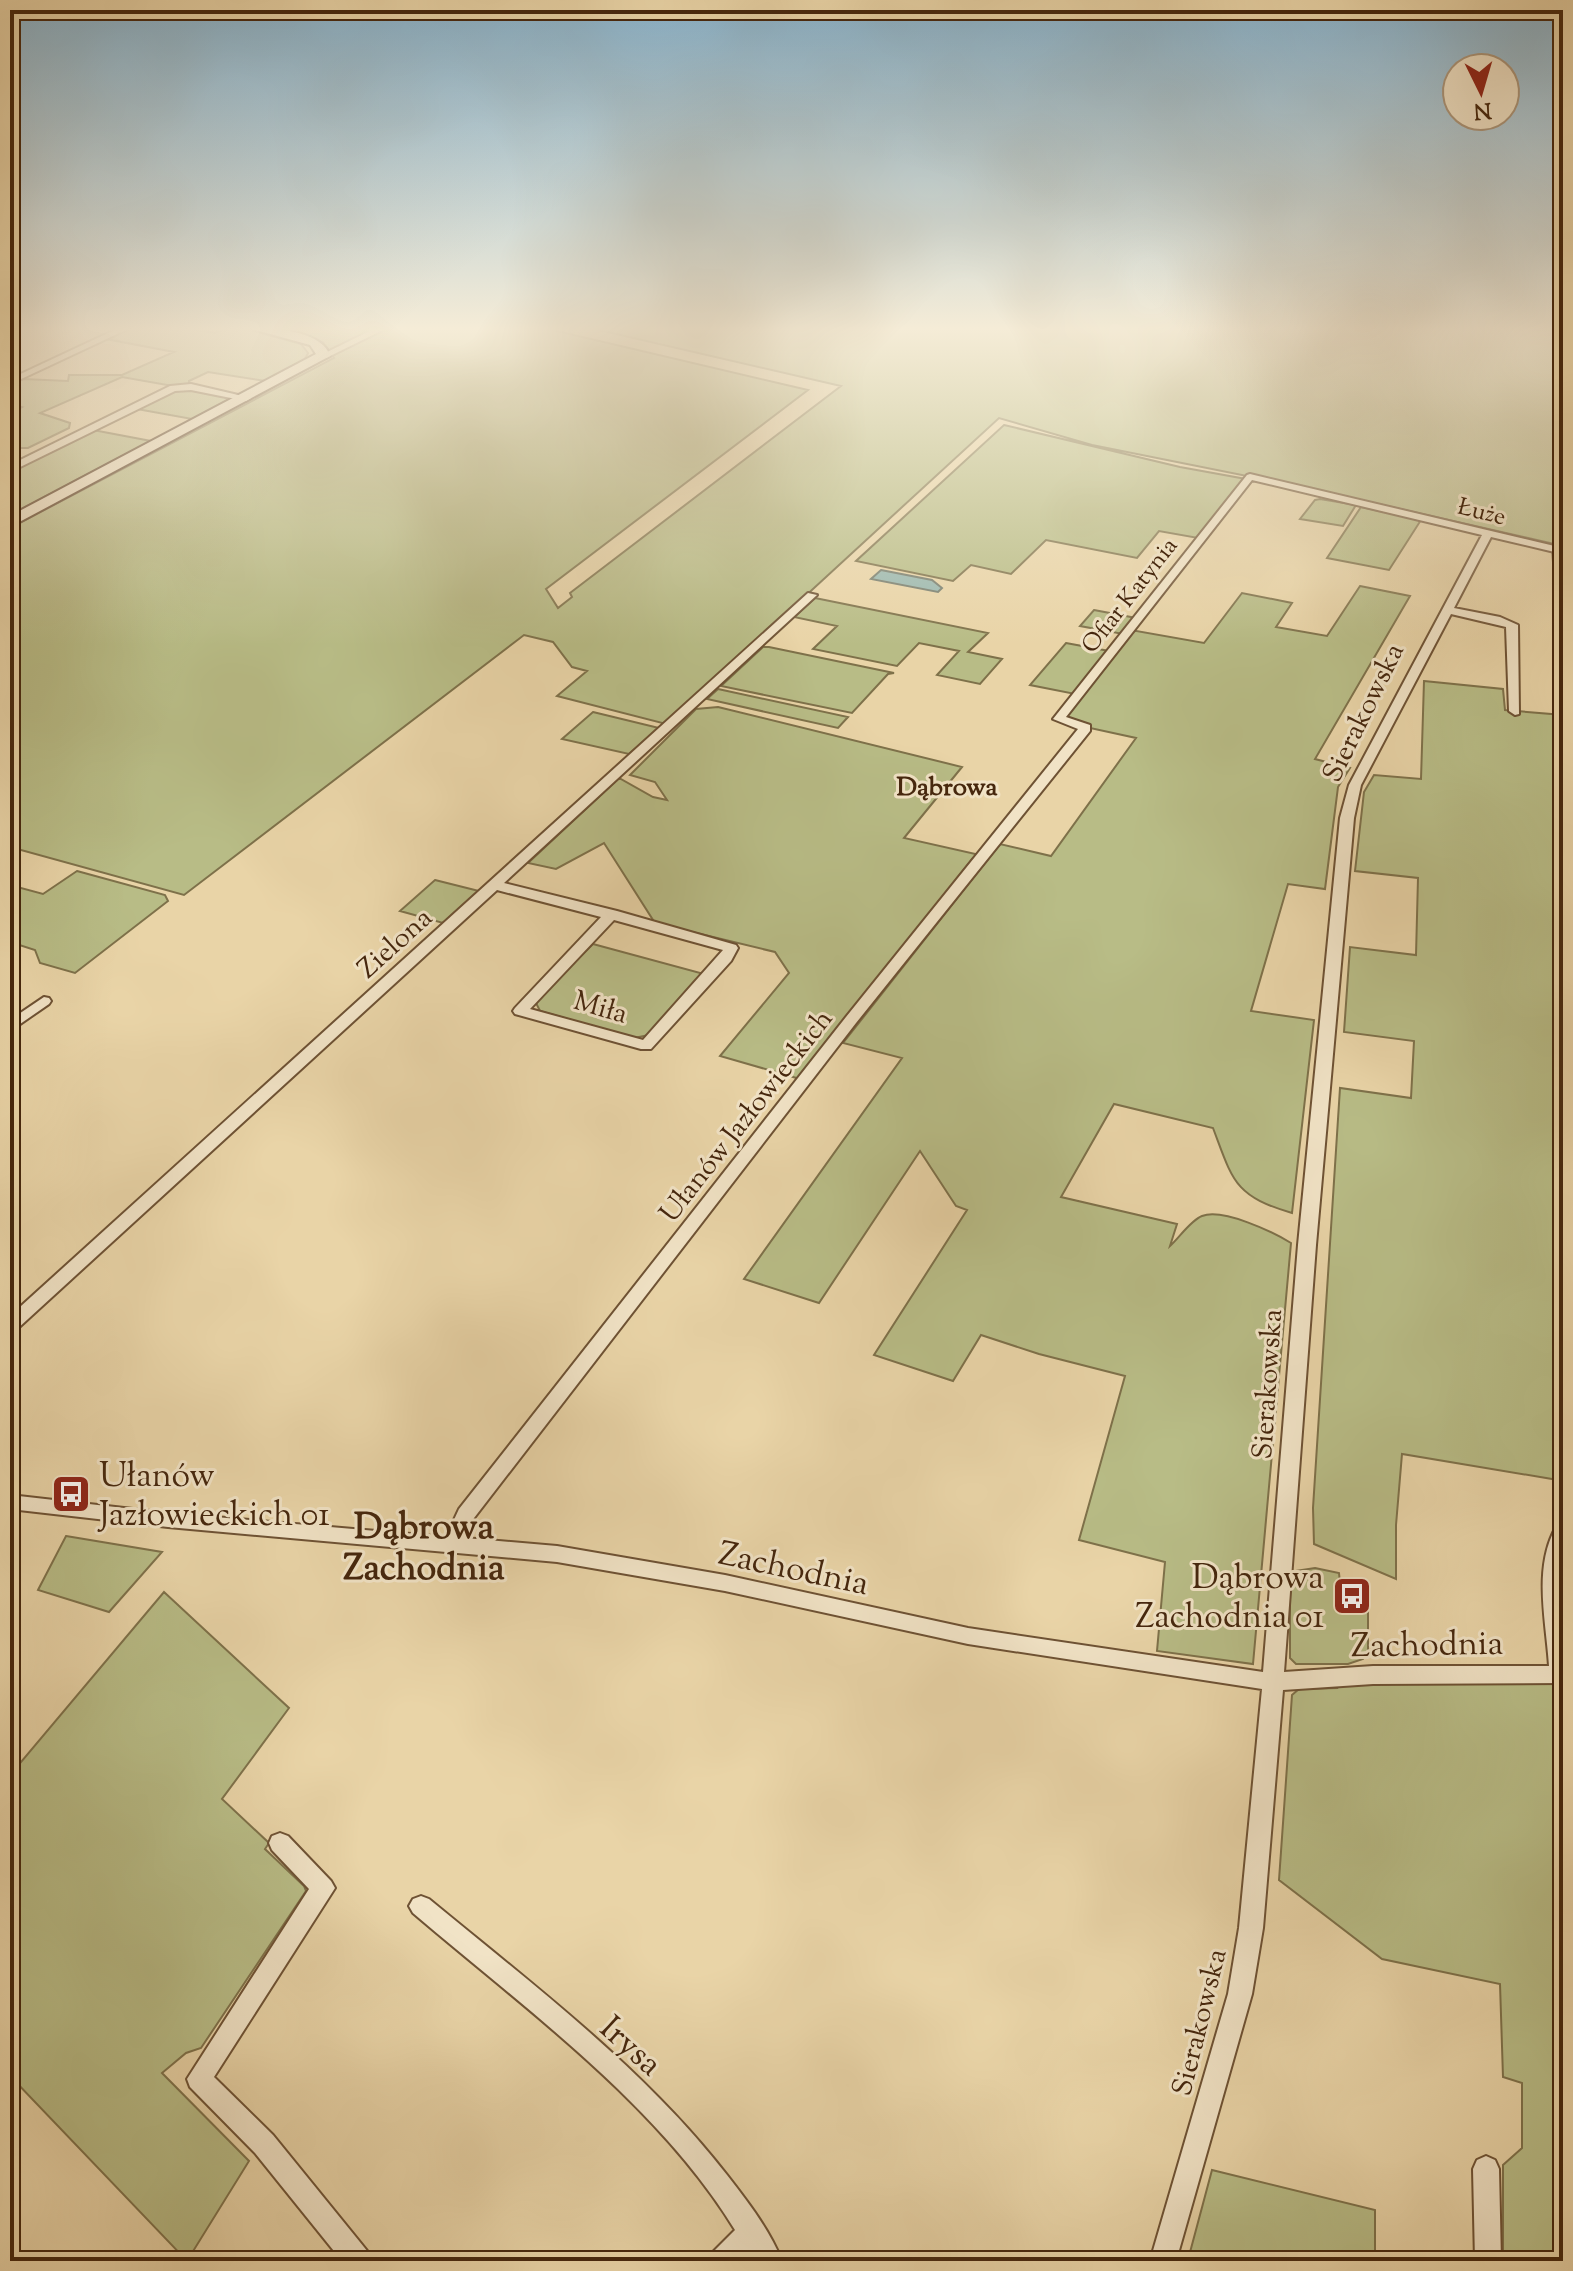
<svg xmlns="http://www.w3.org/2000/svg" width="1573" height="2271" viewBox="0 0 1573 2271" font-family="'Sorts Mill Goudy',serif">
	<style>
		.green { fill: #b8bc86; stroke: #7e714a; stroke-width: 2 }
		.water { fill: #99b7af; stroke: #777d6e; stroke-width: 2 }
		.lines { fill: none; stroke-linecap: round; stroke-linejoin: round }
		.minor-casing { stroke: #6e5234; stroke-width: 4 }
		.secondary-casing { stroke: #45260d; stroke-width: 4 }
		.minor { fill: #f1e3c6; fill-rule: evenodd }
		.secondary { fill: #f1e3c6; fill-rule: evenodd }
		.labels { text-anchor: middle; stroke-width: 6; stroke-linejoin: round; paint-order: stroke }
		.far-street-label { font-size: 24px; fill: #45260d; stroke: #f1e3c6 }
		.far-quarter-label { font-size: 26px; font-weight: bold; fill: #45260d; stroke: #f1e3c6 }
		.street-label { font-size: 28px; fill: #45260d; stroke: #f1e3c6 }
		.near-poi-label { font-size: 34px; fill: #45260d; stroke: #f1e3c6; text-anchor: start }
		.near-street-label { font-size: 34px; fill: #45260d; stroke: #f1e3c6 }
		.near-neighbourhood-label { font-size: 36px; font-weight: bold; fill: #45260d; stroke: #f1e3c6 }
	</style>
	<rect width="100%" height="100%" fill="#e9d4a7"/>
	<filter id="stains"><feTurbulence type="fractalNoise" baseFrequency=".0025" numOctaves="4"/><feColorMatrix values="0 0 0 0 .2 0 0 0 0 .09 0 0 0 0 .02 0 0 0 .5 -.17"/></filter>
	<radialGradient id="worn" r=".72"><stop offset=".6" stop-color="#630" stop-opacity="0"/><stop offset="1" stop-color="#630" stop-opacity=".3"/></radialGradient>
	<path class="green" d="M133 327H180L215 333 227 327H238L301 344 308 353 305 359 266 381 208 372 189 381V385L173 386 122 377 40 413 70 423 69 428 28 448H10V414L22 407 10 404V385L23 379 68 381 69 375H122L174 352 106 339Z
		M267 327H540L808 390 546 589 558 608 572 597 570 593 841 386 586 327H1372L1392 330 1563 327V546L1317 490 1092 445 999 418 666 724 557 696 587 671 572 667 553 642 524 635 184 895 10 847V528L334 358 323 342Z
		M177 388H182L234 397 192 419 137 409Z
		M1004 425 1180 467 1246 479 1198 538 1159 531 1137 558 1046 540 1011 574 971 565 953 581 856 561Z
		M93 430 151 441 10 515V471Z
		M1315 500 1320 499 1356 505 1343 526 1300 519Z
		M1361 507 1421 520 1389 570 1327 558Z
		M1552 550 1563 553V683Z
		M1360 586 1410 596 1315 759 1350 768 1338 787 1325 889 1288 884 1251 1011 1314 1020 1292 1213C1234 1196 1233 1181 1213 1128L1114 1104 1061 1197 1177 1224 1170 1246C1179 1238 1191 1220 1202 1216 1223 1208 1273 1232 1291 1243L1253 1664 1157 1651 1165 1562 1079 1540 1125 1376 1039 1354 981 1335 953 1381 874 1355 967 1210 956 1206 920 1151 819 1303 744 1279 902 1058 843 1043 1000 844 1051 856 1136 738 1090 728V726L1062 717 1131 630 1204 643 1242 593 1292 603 1276 627 1327 636Z
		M815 598 988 633 968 652 1002 659 980 684 937 675 959 651 919 643 897 666 813 649 837 626 794 617Z
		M1094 610 1136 618 1123 634 1080 626Z
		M1066 643 1109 651 1075 694 1030 685Z
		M763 647H769L894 673 888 674 852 713 721 686Z
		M1424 681 1503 689 1505 710 1563 715V1385H1558V1480L1402 1454 1396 1525V1579L1314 1544 1313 1508 1340 1088 1411 1098 1414 1041 1344 1032 1350 947 1416 955 1418 878 1355 871 1364 792 1374 775 1421 779Z
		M718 689 848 717 838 728 707 699Z
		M718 707 962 767 904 838 980 855 973 858 800 1079 720 1056 789 973 775 952 655 923 604 843 556 869 528 863 619 778 653 797 667 800 655 782 630 775 696 709Z
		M593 712 659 728 629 754 562 739Z
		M77 871 165 895 168 901 75 973 40 963 35 950 10 942V885L43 894Z
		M435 880 479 891 443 923 400 911Z
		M593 944 704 974 649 1035 634 1038 540 1011 535 1001Z
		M66 1536 162 1552 109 1612 38 1590Z
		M1315 1568 1339 1573 1340 1583 1359 1610 1368 1608V1651L1363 1659 1348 1664H1296L1290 1658V1582L1296 1571Z
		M164 1592 289 1708 222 1799 269 1843 265 1849 304 1886 306 1891 201 2048 186 2053 162 2073 249 2161 187 2261 14 2080 10 2085V1775Z
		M1563 1678V2261L1503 2258V2165L1522 2148V2083L1503 2077 1500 1984 1382 1959 1279 1880 1292 1695 1299 1689 1337 1688 1335 1682Z
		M1212 2170 1375 2210V2261H1209L1189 2256Z"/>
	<path class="water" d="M881 570 932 580 942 588 938 592 871 579Z"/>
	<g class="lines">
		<defs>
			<path id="minor" d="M121 327H132L19 380 12 378Z
				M378 327H389L326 358 319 356Z
				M10 328 14 330V334H10Z
				M191 384 251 398 246 401 191 390 175 391 10 472V465L170 386Z
				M1250 474 1563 548V554L1491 537 1454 608 1500 617 1518 625 1519 714 1515 715 1509 711 1506 627 1451 614 1361 785 1354 818 1316 1245 1284 1672 1373 1666H1549C1546 1620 1533 1568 1556 1527L1563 1525V1683L1373 1684 1283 1690 1263 1928 1252 1994 1176 2261H1150L1228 1994 1239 1928 1262 1689 968 1644 725 1591 557 1562 168 1527 10 1509V1495L168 1513 446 1537 459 1509 846 1017 1078 729 1053 719 1247 475ZM1252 480 1482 535 1349 785 1340 818 1298 1245 1263 1672 968 1628 725 1575 557 1546 465 1538 474 1518 856 1023 1090 731V725L1066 717Z
				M808 593 817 595 504 883 617 911 736 945 738 948 731 961 651 1049H641L515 1014 513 1011 515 1008 601 917 497 890 16 1330 10 1332V1316ZM614 920 723 950 643 1040 530 1009Z
				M44 997 49 998 51 1001 49 1004 10 1031V1020Z
				M280 1833 288 1836 331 1881 335 1888 214 2077 273 2135 368 2252 372 2261H342L255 2153 190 2087 187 2079 309 1889 272 1850 269 1843 272 1836Z
				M421 1896 429 1899C533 1985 644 2068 727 2175 748 2202 769 2229 782 2261H754L749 2253 741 2261H709L713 2252 735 2230C658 2104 524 2008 413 1913L409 1906 413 1899Z
				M1486 2156 1495 2160 1499 2169 1501 2261H1475L1473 2169 1477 2160Z"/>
			<path id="secondary" d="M245 327C268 327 323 330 330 356L10 527V516L316 354 310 345Z"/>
		</defs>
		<use href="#minor" class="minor-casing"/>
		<use href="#secondary" class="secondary-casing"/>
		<use href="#minor" class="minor"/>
		<use href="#secondary" class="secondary"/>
	</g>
	<linearGradient id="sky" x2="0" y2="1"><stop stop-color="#88b5d1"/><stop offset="0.51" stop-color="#f5ecd7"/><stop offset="1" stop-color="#f5ecd7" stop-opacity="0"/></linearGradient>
	<rect width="1573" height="645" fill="url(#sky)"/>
	<defs>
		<symbol id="bus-square" viewBox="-11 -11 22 22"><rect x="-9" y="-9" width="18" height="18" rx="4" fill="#8f2418" stroke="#f1e3c6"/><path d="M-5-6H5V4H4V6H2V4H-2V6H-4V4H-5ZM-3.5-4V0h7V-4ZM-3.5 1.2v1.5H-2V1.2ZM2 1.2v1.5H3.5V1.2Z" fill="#fff"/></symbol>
	</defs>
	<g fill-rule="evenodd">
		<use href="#bus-square" x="49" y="1472" width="44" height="44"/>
		<use href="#bus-square" x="1330" y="1574" width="44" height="44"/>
	</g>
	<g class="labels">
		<g class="far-street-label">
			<text transform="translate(1482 511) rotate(14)" y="8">Łuże</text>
			<text transform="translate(1129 595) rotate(-52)" y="8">Ofiar Katynia</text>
		</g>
		<g class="far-quarter-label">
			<text x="947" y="795">Dąbrowa</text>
		</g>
		<g class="street-label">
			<text transform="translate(1362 712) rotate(-64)" y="10">Sierakowska</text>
			<text transform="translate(394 942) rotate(-42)" y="10">Zielona</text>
			<text transform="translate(601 1006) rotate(16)" y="10">Miła</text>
			<text transform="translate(745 1115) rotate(-52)" y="10">Ułanów Jazłowieckich</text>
			<text transform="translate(1266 1384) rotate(-86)" y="10">Sierakowska</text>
			<text transform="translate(1198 2022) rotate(-76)" y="10">Sierakowska</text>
		</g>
		<g class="near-poi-label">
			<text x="99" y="1486">Ułanów<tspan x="99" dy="39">Jazłowieckich 01</tspan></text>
			<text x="1324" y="1588" text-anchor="end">Dąbrowa<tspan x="1324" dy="39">Zachodnia 01</tspan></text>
		</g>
		<g class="near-street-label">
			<text transform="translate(794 1567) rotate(12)" y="12">Zachodnia</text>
			<text transform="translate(1427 1643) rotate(-1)" y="12">Zachodnia</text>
			<text transform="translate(632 2045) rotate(42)" y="12">Irysa</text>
		</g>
		<g class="near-neighbourhood-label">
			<text x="424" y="1538">Dąbrowa<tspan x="424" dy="41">Zachodnia</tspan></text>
		</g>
	</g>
	<rect width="1573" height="2271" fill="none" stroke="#e9d4a7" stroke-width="40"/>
	<rect x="12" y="12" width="1549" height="2247" fill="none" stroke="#45260d" stroke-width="4"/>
	<rect x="20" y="20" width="1533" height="2231" fill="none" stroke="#45260d" stroke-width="2"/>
	<g transform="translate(1481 92) rotate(175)"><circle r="38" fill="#f1e3c6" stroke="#ac977c" stroke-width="2"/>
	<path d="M0-6L14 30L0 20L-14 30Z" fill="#8f2418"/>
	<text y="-12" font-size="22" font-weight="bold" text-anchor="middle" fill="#45260d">N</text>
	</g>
	<rect width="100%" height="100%" filter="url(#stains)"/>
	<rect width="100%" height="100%" fill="url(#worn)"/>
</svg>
